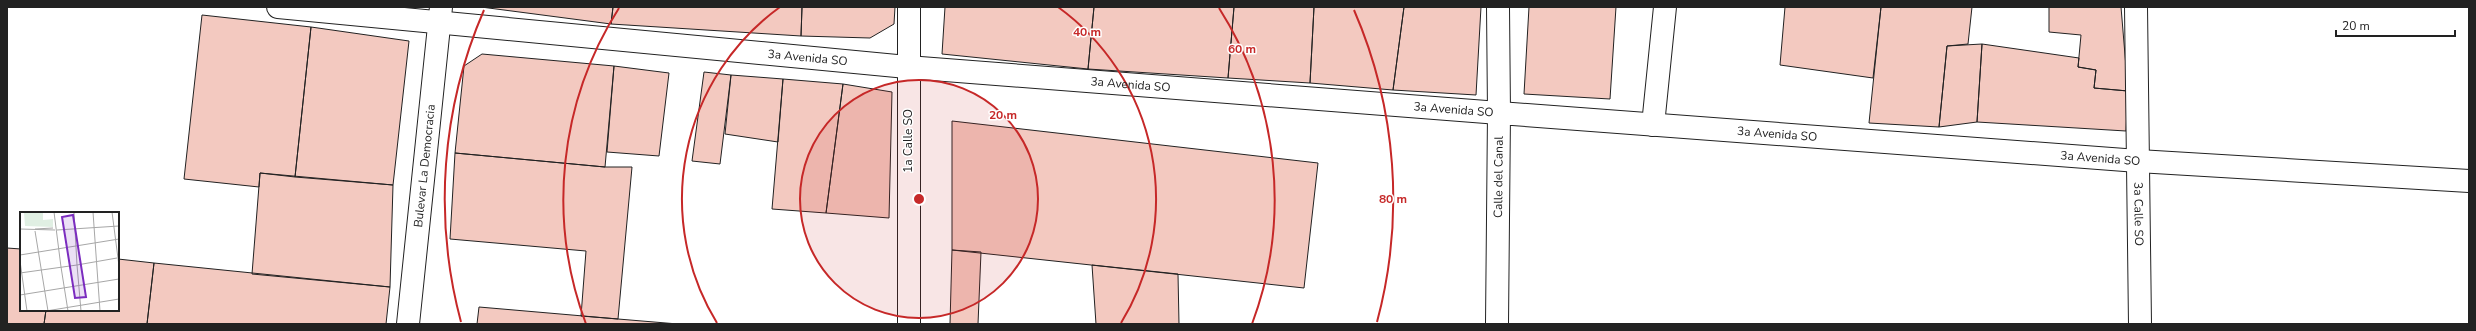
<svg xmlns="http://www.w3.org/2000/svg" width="2476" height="331" viewBox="0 0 2476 331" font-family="'Nunito Sans',sans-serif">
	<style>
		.building { fill: #f3c9c0; stroke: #222 }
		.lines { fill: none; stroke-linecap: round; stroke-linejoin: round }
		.minor-casing { stroke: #222; stroke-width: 24 }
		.major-casing { stroke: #222; stroke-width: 24 }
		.highway-casing { stroke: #222; stroke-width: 24 }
		.minor { stroke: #fff; stroke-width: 22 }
		.major { stroke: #fff; stroke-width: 22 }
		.highway { stroke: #fff; stroke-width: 22 }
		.ring { fill: none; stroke: #c62828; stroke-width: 2 }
		.labels { text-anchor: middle; stroke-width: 3; stroke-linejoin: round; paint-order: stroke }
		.street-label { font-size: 12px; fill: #222; stroke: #fff }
		.inset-road { fill: none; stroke: #a7a7a7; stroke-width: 1 }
		.view { fill: #7b2cbf; fill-opacity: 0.15; stroke: #7b2cbf; stroke-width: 2 }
		.inset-edge { fill: none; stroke: #222; stroke-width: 2 }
		.centre { fill: #c62828; stroke: #fff; stroke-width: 2 }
		.ring-label { font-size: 12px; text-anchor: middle; font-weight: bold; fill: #c62828; stroke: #fff; stroke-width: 3; stroke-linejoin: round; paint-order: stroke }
	</style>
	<rect width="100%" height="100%" fill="#fff"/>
	<path class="building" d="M481 7H613L611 24Z
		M613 7H802L801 36 611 24Z
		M802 7H895L894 24 870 38 801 36Z
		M945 7H1094L1088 69 942 54Z
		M1094 7H1234L1228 78 1088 69Z
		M1234 7H1314L1310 83 1228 78Z
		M1314 7H1404L1393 90 1310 83Z
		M1404 7H1481L1476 95 1393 90Z
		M1529 7H1616L1610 99 1524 94Z
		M1785 7H1881L1873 78 1780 65Z
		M1881 7H1972L1968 44 1947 46 1939 127 1869 123Z
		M2049 7H2121L2128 91 2094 88 2096 70 2078 67 2081 35 2049 32Z
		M202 15 311 27 295 177 260 173 259 187 184 179Z
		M311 27 409 41 393 185 295 177Z
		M1982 44 2079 58 2078 67 2096 70 2094 88 2128 91 2126 131 1977 122Z
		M1982 44 1977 122 1939 127 1947 46Z
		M482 54 614 66 605 167 455 153 464 66Z
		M614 66 669 73 659 156 607 152Z
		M704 72 731 75 720 164 692 161Z
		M731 75 783 79 778 142 725 134Z
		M783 79 843 84 826 213 772 209Z
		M843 84 892 92 889 218 826 213Z
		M952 121 1318 163 1304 288 952 250Z
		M455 153 605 167H632L618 319 581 316 586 251 450 239Z
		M260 173 393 185 390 287 252 274Z
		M7 248 21 249V310H46L44 324H7Z
		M952 250 981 252 978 324H950Z
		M118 259 154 263 147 324H44L46 310H118Z
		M154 263 390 287 386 324H147Z
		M1092 265 1178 274 1179 324H1096Z
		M479 307 618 319 678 324H477Z"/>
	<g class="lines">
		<defs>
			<g id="minor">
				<path d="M909 7V324"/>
				<path d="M1498 7 1499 113"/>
				<path id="s1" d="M2136 7 2140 324"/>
				<path d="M1653 125 1665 7"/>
				<path id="s2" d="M408 324 441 7"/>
			</g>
			<g id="major">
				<path id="s3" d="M278 7 907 67 1499 113"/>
			</g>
			<g id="highway">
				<path id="s4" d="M1497 324 1499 113 2138 161 2469 181"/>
			</g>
		</defs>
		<use href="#minor" class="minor-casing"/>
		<use href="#major" class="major-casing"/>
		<use href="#highway" class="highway-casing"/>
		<use href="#minor" class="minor"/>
		<use href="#major" class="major"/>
		<use href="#highway" class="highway"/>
	</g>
	<circle cx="919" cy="199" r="119" fill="#c62828" fill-opacity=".12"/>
	<g class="ring">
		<circle cx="919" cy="199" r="119"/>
		<path d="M717 323A237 237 0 0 1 780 7M1058 7A237 237 0 0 1 1121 323"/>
		<path d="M586 324A356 356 0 0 1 619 8M1219 8A356 356 0 0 1 1252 324"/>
		<path d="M461 322A474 474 0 0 1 484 10M1354 10A474 474 0 0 1 1377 322"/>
	</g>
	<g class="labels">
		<g class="street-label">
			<text dy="4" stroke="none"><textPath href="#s3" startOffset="532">3a Avenida SO</textPath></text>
			<text dy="4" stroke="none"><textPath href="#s3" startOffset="856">3a Avenida SO</textPath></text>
			<text dy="4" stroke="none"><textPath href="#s3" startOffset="1180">3a Avenida SO</textPath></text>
			<text dy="4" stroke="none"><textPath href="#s4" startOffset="490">3a Avenida SO</textPath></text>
			<text transform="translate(908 141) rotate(-90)" y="4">1a Calle SO</text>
			<text dy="4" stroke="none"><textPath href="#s4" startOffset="814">3a Avenida SO</textPath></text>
			<text dy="4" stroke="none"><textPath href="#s2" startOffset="159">Bulevar La Democracia</textPath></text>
			<text dy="4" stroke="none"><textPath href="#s4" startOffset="147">Calle del Canal</textPath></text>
			<text dy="4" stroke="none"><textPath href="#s1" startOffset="207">3a Calle SO</textPath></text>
		</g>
	</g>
	<g transform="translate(20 212)">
		<rect width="99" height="99" fill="#fff"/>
		<path d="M4 0H23V8L33 7V15L5 14Z" fill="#e0efe3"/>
		<path class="inset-road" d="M34 0 41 55M54 0 57 53M73 0 80 99M92 0 99 54M0 17 35 18M15 17 33 16M37 18 99 14M15 19 28 99M0 43 99 27M0 49 7 99M57 53 97 46M41 55 48 99M0 61 57 53 61 99M0 83 99 67M26 99 99 87"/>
		<path class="view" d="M53 3 66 85 55 86 42 5Z"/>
		<rect width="99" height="99" class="inset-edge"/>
	</g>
	<circle cx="919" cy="199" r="6" class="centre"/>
	<g class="ring-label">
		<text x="1087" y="36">40 m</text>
		<text x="1242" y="53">60 m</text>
		<text x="1003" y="119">20 m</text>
		<text x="1393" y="203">80 m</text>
	</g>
	<rect width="2476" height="331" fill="none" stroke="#222222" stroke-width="16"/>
	<path d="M2336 30v6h119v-6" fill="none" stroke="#222222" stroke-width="2"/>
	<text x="2342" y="30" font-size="12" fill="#222222" stroke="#ffffff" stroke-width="3" paint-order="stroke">20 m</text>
</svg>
